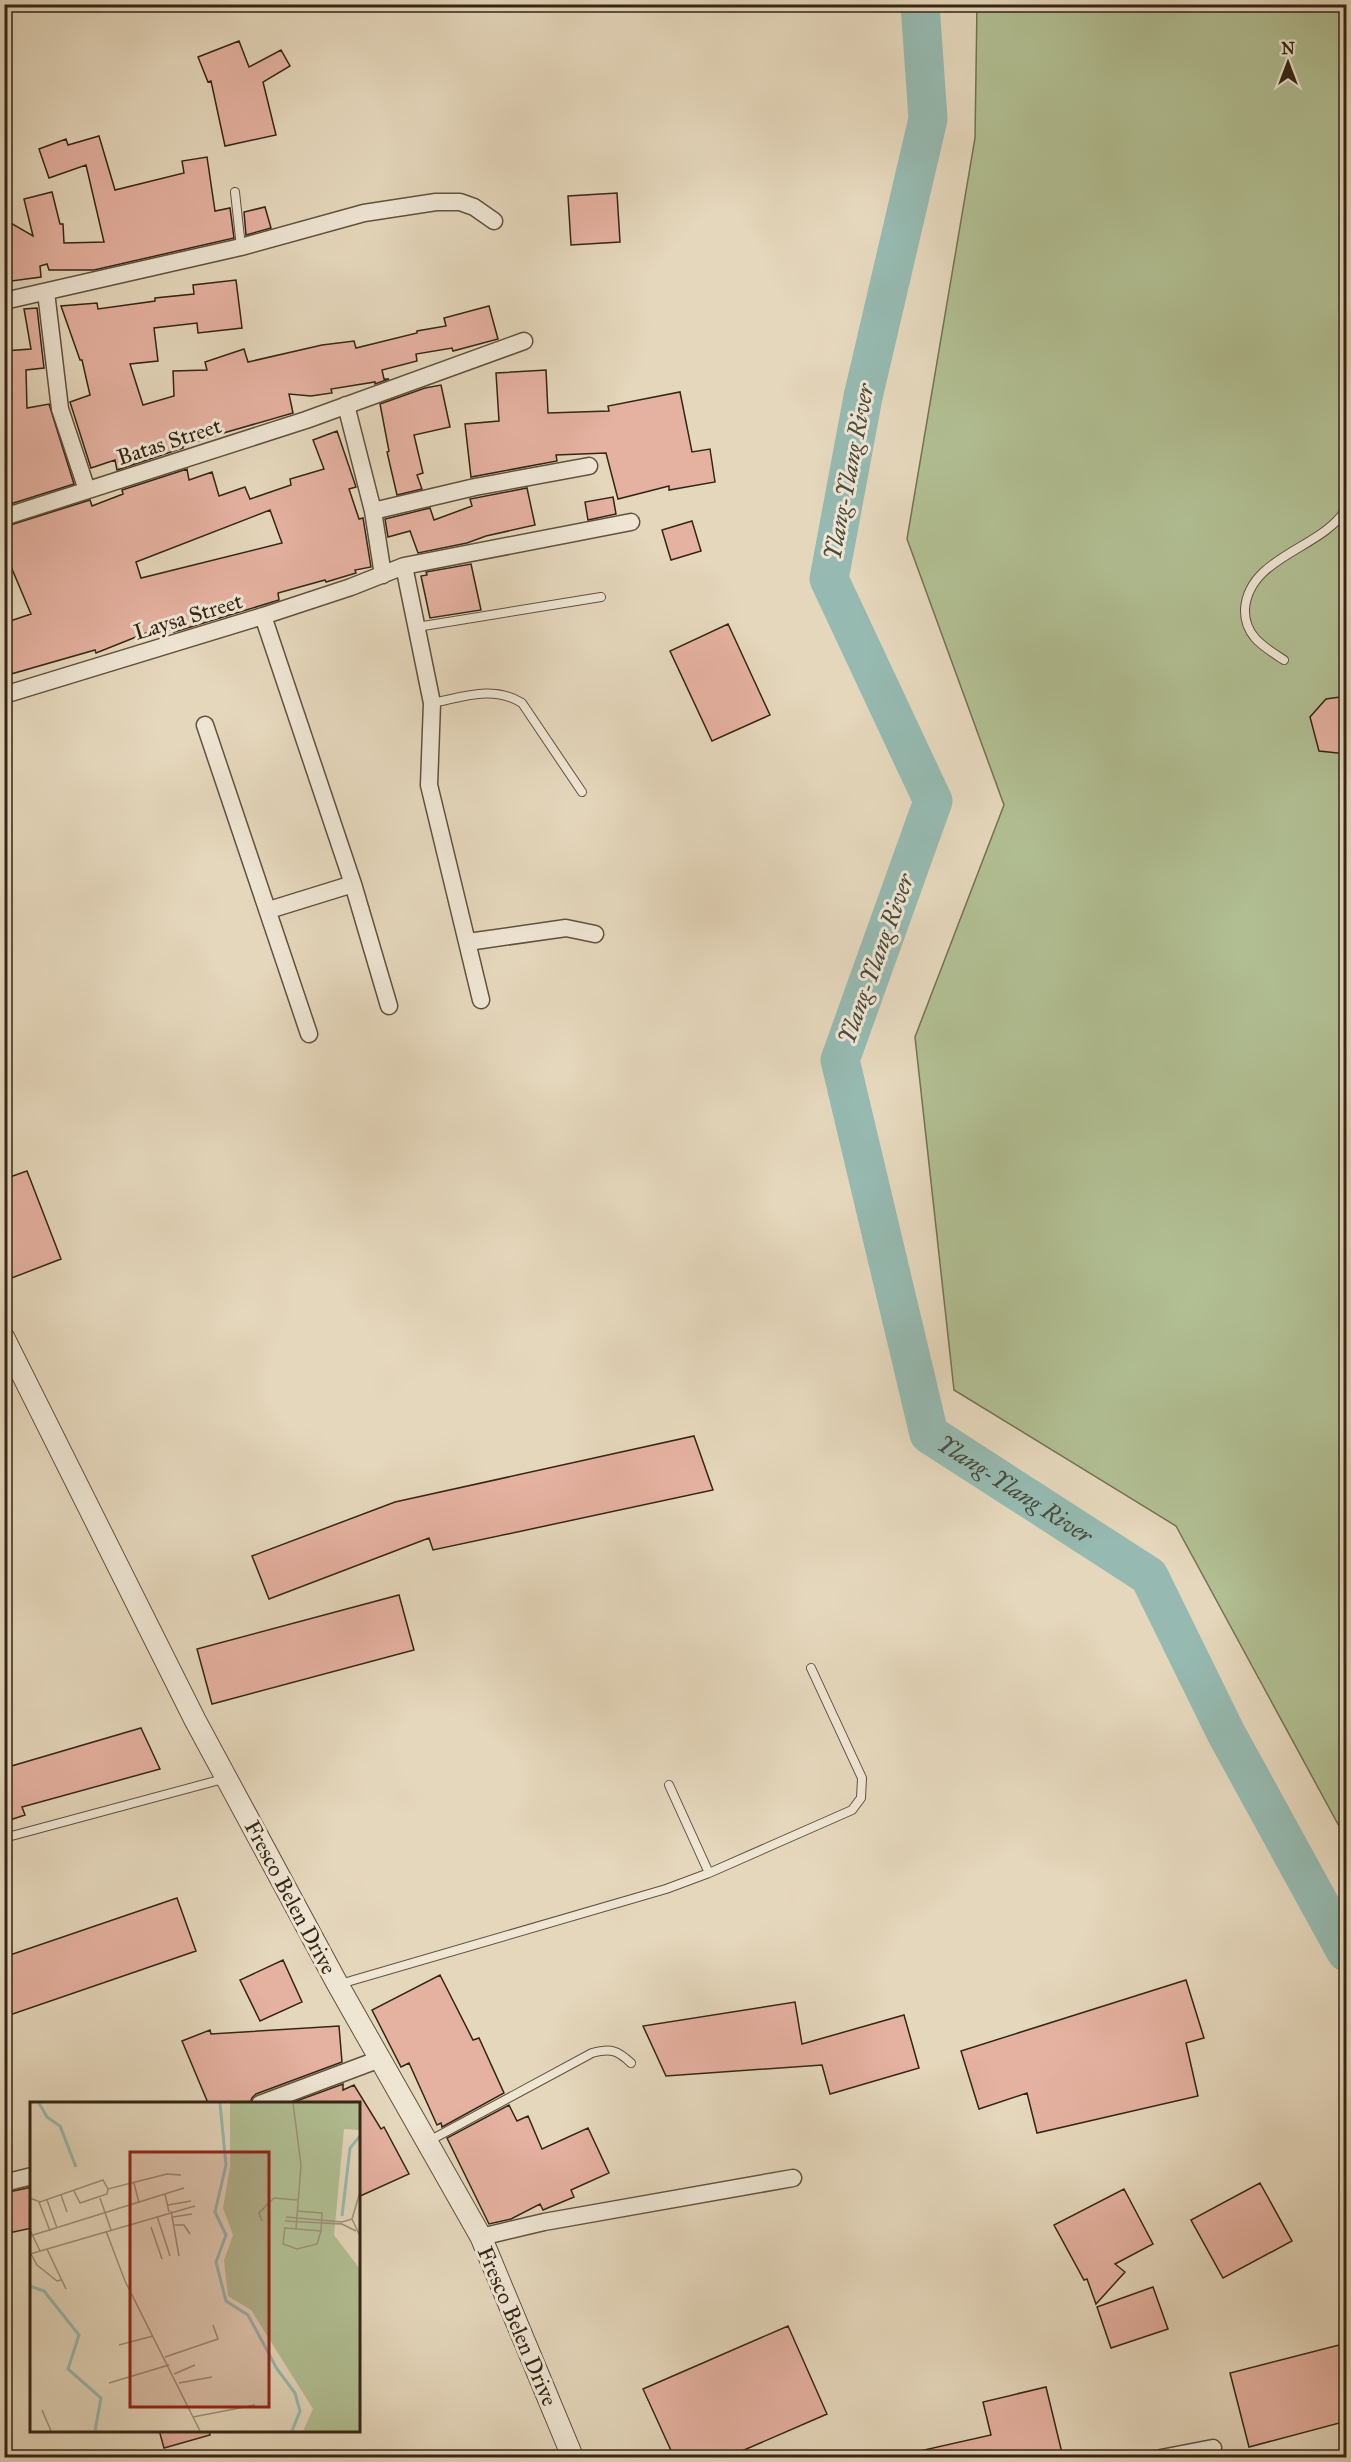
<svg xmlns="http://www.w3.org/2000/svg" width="1351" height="2462" viewBox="0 0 1351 2462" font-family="'IM FELL Great Primer',serif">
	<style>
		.green { fill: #b1bf93; stroke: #727254; stroke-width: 1.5 }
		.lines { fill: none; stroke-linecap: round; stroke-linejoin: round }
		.river { stroke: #96bab1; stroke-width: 39 }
		.building { fill: #e5b1a1; stroke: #342614; stroke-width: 1.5; fill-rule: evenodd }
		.service-casing { stroke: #60523e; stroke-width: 10 }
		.minor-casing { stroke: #60523e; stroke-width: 19 }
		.tertiary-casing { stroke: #60523e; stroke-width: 23 }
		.service { stroke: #eee5d3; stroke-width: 8 }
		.minor { stroke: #eee5d3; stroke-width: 16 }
		.tertiary { stroke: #eee5d3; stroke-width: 21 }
		.labels { text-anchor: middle; stroke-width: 6; stroke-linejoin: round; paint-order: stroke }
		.street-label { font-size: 22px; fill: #342614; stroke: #eee5d3 }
		.water-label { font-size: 24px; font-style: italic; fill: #4c4b3b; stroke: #eee5d3 }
		.inset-river { fill: none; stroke: #96bab1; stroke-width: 3 }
		.inset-road { fill: none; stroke: #9e9079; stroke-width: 1.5 }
		.view { fill: #8f2418; fill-opacity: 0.15; stroke: #8f2418; stroke-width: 3 }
		.inset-edge { fill: none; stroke: #342614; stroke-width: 3 }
	</style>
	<rect width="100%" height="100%" fill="#e5d7bc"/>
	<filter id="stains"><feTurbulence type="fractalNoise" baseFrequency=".00333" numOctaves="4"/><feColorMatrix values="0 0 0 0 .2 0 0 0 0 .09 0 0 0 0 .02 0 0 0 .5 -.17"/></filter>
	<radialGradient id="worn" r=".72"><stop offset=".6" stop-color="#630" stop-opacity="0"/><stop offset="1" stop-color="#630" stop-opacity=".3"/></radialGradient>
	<path class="green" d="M977 5H1346V1839L1176 1526 954 1390 915 1037 1004 805 907 539 975 138Z"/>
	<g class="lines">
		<path class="river" id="s1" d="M920 4 928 119 863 397 829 579 933 801 840 1060 929 1434 1149 1576 1226 1733 1346 1952"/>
	</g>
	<path class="building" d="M239 41 249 67 281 50 290 66 263 82 276 135 225 146 211 81 208 82 198 57Z
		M99 136 115 190 184 173 182 161 207 157 215 211 230 208 234 238 94 270H49L47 264 40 266 41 277 4 282V219L33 236 24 199 52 192 60 224H63L64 243 104 242 86 165 49 178 39 149 66 139 68 145Z
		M617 193 620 242 571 245 568 196Z
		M265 207 271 228 246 235 244 212Z
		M236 280 242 328 198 333 197 323 154 328 158 361 130 364 143 405 174 396 173 371 207 370 205 362 244 349 248 362 322 345 354 341 356 348 417 333V331L446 326 444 318 489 306 498 339 453 351 452 348 416 354 417 361 382 370 384 379H389L375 384V382L331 389 332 393 311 396 289 394 293 413 220 434 183 446V448L117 470 115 460 91 468 70 402 90 395 82 360H80L61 306 97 303 98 309 155 301V298L194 294 193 285Z
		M37 308 44 368 26 370 27 408 49 404 74 484 4 506V443L9 441 4 426V389H6L4 351 31 349 24 309Z
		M546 370 548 413 609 411 608 406 680 392 692 452 710 449 715 482 669 490V486L618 499 606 453 556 455 557 461 471 477 465 424 499 421 496 373Z
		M441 385 450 427 414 435 423 473 417 475 422 489 397 495 387 452 389 451 380 404 425 388Z
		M337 431 356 487 349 489 359 519 363 518 371 567 355 570 356 573 326 582 325 580 278 593 279 600 174 632 173 629 147 637 146 633 96 653 95 650 11 674 4 654V623L31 614 4 550V527L90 500 92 506 123 494 122 490 187 469 189 480 212 472 219 496 245 487 250 499 291 485 290 479 324 469 313 440ZM270 510 282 543 141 578 136 562Z
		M527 488 535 525 486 536 467 543 418 553 410 531 388 537 385 519 430 508 434 520 472 506 470 499Z
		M613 497 616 514 588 520 585 502Z
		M692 521 701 551 671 560 662 530Z
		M471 564 481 610 430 618 421 576 427 575 426 572Z
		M728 624 770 715 712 741 670 651Z
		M1347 696V754L1319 751 1310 717 1326 699Z
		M27 1171 61 1259 4 1281V1179Z
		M694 1436 713 1490 433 1550 429 1538 269 1599 252 1556 395 1502Z
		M399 1595 414 1650 212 1704 197 1649Z
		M141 1728 160 1769 22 1807 25 1815 4 1822V1765L7 1764 8 1767Z
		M177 1898 196 1951 4 2017V1957Z
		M283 1960 302 2002 260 2021 240 1980Z
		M440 1975 473 2040 479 2038 504 2093 442 2127 441 2123 437 2125 409 2063 401 2067 372 2010Z
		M1186 1980 1204 2038 1186 2043 1198 2096 1037 2133 1027 2093 979 2109 961 2051Z
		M795 2002 802 2044 904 2015 919 2068 830 2094 822 2065 666 2076 643 2026Z
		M339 2026 342 2062 256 2094 252 2098 250 2103H208L182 2041 210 2030 211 2034Z
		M343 2084V2090L354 2085 381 2129 384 2127 409 2174 358 2197V2103H291Z
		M509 2105 517 2121 528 2116 542 2149 588 2128 609 2173 571 2190 574 2197 543 2210 540 2204 511 2219 489 2224 447 2138Z
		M1260 2183 1292 2241 1223 2278 1191 2220Z
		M32 2187V2228L4 2234V2193Z
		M1124 2189 1153 2244 1115 2264 1125 2272 1096 2304 1087 2279 1084 2280 1054 2225Z
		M1153 2287 1168 2329 1111 2348 1097 2307Z
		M788 2326 827 2414 728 2457H674L643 2389Z
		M1347 2343V2421L1249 2447 1230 2373Z
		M1046 2387 1063 2457H925L924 2450 991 2435 983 2402Z
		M159 2430H209L210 2435 164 2448Z"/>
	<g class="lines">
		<defs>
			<path id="service" d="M235 192 241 247
				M417 627 601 597
				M1284 660C1264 647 1244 636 1245 609 1249 556 1322 549 1346 509
				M432 703C463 697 493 685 522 703L582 792
				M669 1785 709 1873
				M4 1838 227 1778
				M340 1984 666 1889 709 1873 852 1810 861 1798 862 1778 811 1668
				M427 2142 592 2053C611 2048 617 2050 631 2063"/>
			<path id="minor" d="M46 292 60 409 87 490
				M4 301 241 247 364 213 436 202H460L474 207 494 221
				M346 405 373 511 383 575
				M373 511 475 487 589 466
				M4 517 306 420 524 341
				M404 566 432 703 429 785 481 1000
				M263 616 353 884 389 1006
				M4 695 263 616 351 587 404 566 631 522
				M205 725 309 1034
				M269 910 353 884
				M468 942 566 928 595 934
				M260 2104 380 2059
				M4 2183 32 2176
				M481 2237 544 2222 793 2178
				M1161 2458 1213 2448"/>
			<path id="tertiary" d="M4 1338 195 1720 338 1985 481 2237 573 2458"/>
		</defs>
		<use href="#service" class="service-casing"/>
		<use href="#minor" class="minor-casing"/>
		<use href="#tertiary" class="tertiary-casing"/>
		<use href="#service" class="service"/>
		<use href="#minor" class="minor"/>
		<use href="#tertiary" class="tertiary"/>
	</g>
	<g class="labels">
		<g class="street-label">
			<text transform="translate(169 441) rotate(-18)" y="8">Batas Street</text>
			<text transform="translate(188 616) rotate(-17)" y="8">Laysa Street</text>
			<text transform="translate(291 1897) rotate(62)" y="8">Fresco Belen Drive</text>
			<text transform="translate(518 2326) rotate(67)" y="8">Fresco Belen Drive</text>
		</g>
		<g class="water-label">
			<text transform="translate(849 472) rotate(-79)" y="8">Ylang-Ylang River</text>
			<text transform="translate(876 959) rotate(-70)" y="8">Ylang-Ylang River</text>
			<text dy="8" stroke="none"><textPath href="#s1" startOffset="1593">Ylang-Ylang River</textPath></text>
		</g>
	</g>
	<g transform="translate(30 2102)">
		<rect width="330" height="330" fill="#e5d7bc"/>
		<path d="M200 1H330V28L314 27 304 133 330 167V329H273L283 307 221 208 198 194 194 158 203 133 193 106 200 65Z" fill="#b1bf93"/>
		<path class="inset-river" d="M9 1 17 15 30 24 46 65M190 1 196 63 185 110 196 133 186 160 196 199 218 213 247 267 265 291 270 309 262 329M312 114 320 46 330 34M0 184 14 189 49 233 38 267 71 296 65 329"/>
		<path class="inset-road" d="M263 1 271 63 266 127M104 81 109 101M44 89 50 101 77 92 78 87M330 90 322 117 330 134M135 92 139 110M31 93 37 110M0 96 10 100 73 78 78 87 137 72 151 73M70 96 81 128M17 98 27 126M9 100 20 129M138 103 161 99M141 109 149 154M127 114 140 154M143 115 162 112M256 115 312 120 322 117M232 119 229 111 244 96 267 98M255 119 312 122 326 129M144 123H154L160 132M121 125 132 157M255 125 253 142 267 147 287 142 291 129M255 126 291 129 292 111 267 109M0 128 10 149M76 129 95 179 170 329M0 134 154 86M17 147 36 187M0 152 165 104M1 152 7 163 27 179 31 178M89 243 123 234M135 255 188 237 183 223M144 272 165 263M79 281 139 263M149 281 182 275M12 308 21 329M163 315 225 303"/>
		<path class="view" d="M100 50H239V305H100Z"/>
		<rect width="330" height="330" class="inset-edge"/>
	</g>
	<rect width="1351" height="2462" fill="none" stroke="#e5d7bc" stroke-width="24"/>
	<rect x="6" y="6" width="1339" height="2450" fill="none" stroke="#342614" stroke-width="3"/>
	<rect x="12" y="12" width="1327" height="2438" fill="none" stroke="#342614" stroke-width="1.5"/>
	<g transform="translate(1288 63)" stroke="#eee5d3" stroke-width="4.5" paint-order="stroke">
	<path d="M0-4.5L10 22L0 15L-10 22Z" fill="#342614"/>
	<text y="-9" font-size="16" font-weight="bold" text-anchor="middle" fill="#342614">N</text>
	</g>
	<rect width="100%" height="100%" filter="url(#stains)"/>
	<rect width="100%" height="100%" fill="url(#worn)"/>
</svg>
